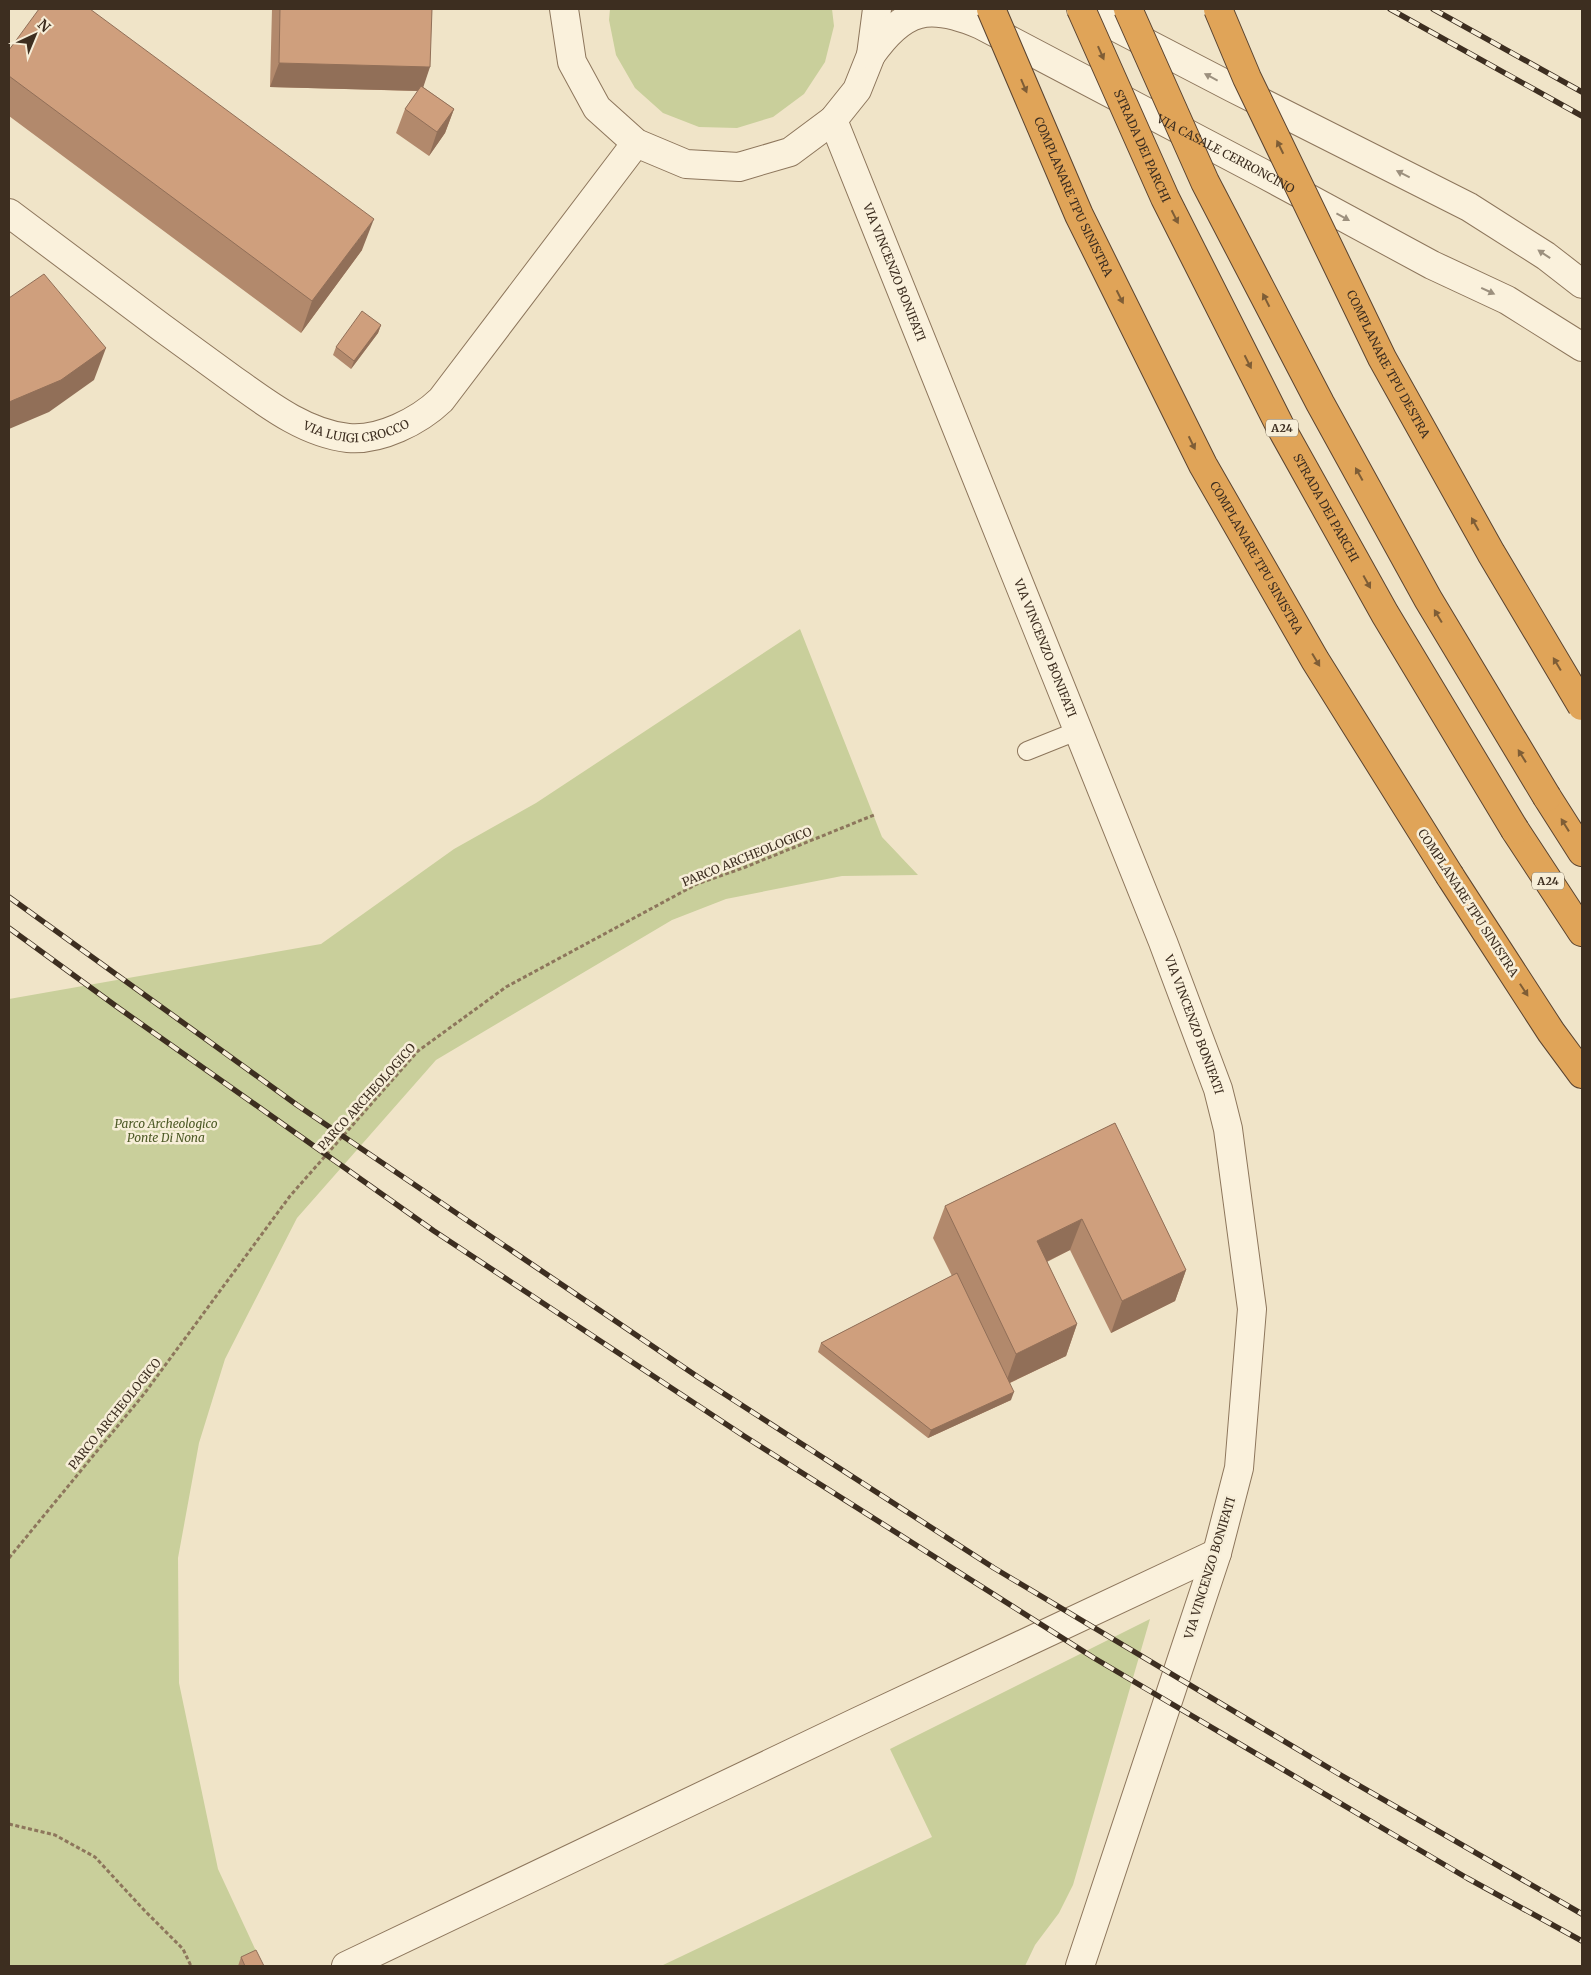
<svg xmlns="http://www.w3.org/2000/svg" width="1591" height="1975" viewBox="0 0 1591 1975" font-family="Merriweather,serif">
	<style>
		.green { fill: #c9cf9b }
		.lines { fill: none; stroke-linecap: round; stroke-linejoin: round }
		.lane-casing { stroke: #8d765c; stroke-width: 20 }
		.street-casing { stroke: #8d765c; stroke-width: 30 }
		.highway-casing { stroke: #5b4430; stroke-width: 30 }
		.path { stroke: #8d765c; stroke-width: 3; stroke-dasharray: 4 2.5; stroke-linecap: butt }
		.lane { stroke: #faf1dc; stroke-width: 18 }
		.street { stroke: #faf1dc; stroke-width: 28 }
		.highway { stroke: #e0a458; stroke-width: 28 }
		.rail-casing { stroke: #3d2e20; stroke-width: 5.5 }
		.rail { stroke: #f7eed8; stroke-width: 4; stroke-dasharray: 11; stroke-linecap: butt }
		.highway-bridge-casing { stroke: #5b4430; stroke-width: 30; stroke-linecap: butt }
		.highway-bridge { stroke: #e0a458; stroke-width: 28 }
		.wall { fill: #b2896c }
		.shaded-wall { fill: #916f58 }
		.building { fill: #cf9f7d; stroke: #916f58 }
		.oneway { fill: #7e5d36 }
		.oneway2 { fill: #9c907e }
		.labels { text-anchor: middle; stroke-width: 5; stroke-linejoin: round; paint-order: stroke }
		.shield { fill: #f7eed8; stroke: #756857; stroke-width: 1 }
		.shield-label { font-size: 11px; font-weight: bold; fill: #3d2e20 }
		.street-label { font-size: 12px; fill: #3d2e20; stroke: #f7eed8 }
		.park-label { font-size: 12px; font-style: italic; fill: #4d5a26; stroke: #f7eed8 }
	</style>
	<rect width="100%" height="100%" fill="#f0e4c8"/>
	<path class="green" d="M610 9H832L834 26 825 62 804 94 773 117 737 128 699 127 663 113 635 88 616 55 609 20Z
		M800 629 882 837 918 875 842 876 726 899 672 920 436 1060 297 1218 225 1359 199 1443 178 1558 179 1683 218 1869 263 1966H9V999L321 944 454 849 536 803Z
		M1150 1619 1073 1885 1059 1913 1035 1945 1025 1966H661L932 1837 890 1749Z"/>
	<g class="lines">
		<defs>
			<path id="lane" d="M1027 751 1077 731"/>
			<g id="street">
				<path d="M564 9 572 62 597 108 636 143 686 164 739 167 790 152 833 120 857 90 871 55 877 9"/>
				<path d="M1081 9 1233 88 1469 207 1546 256 1582 284"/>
				<path id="s1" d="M871 55C904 8 929 3 981 25L1262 173 1432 265 1507 300 1582 347"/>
				<path id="s2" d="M833 120 1163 942 1218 1089 1228 1129 1252 1309 1239 1468 1217 1553 1080 1966"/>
				<path id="s3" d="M9 213C59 251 110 289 161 327 184 344 208 361 231 378 266 403 304 433 348 438 380 441 419 421 441 400L636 143"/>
				<path d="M346 1966 857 1722 1217 1553"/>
			</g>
			<path id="highway" d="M1547 797 1582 852
				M1515 830 1582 932
				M1450 876 1551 1032 1582 1074"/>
		</defs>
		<use href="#lane" class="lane-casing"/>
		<use href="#street" class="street-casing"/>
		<use href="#highway" class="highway-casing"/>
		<path class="path" d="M9 1558 144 1394 290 1196 418 1051 506 987 697 884 743 868 874 815
			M9 1824 55 1835 95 1857 144 1910 183 1949 191 1966"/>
		<use href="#lane" class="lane"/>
		<use href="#street" class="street"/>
		<use href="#highway" class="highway"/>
		<defs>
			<path id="rail" d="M1390 9 1582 116
				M1433 9 1582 92
				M9 897 297 1105 698 1377 994 1568 1339 1774 1582 1914
				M9 928 120 1009 434 1231 744 1436 1094 1658 1467 1878 1582 1941"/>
		</defs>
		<use href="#rail" class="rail-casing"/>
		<use href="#rail" class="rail"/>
		<defs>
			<g id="highway-bridge">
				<path id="s4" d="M991 9 1079 215 1203 465 1315 660 1450 876"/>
				<path id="s5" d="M1081 9 1165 198 1279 424 1385 614 1515 830"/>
				<path d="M1128 9 1205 182 1320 403 1428 599 1547 797"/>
				<path id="s6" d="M1218 9 1247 78 1382 358 1491 553 1582 706"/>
			</g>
		</defs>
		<use href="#highway-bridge" class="highway-bridge-casing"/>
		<use href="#highway-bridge" class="highway-bridge"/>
	</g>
	<path class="wall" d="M272 9H432L423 87 454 109 445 133 429 156 396 133 405 109 418 91 270 87Z
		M9 50 362 250 301 333 9 116Z
		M381 325 378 333 351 369 333 355 336 347Z
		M1115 1123 1186 1270 1175 1301 1111 1333 1070 1250 1047 1262 1077 1324 1066 1356 1010 1383 1011 1400 928 1438 818 1352 821 1343 952 1276 933 1238 945 1206Z
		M241 1957 264 1966H238Z"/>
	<path class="shaded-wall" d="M279 63 430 67 422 91 270 87Z
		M454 109 445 133 429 156 437 132Z
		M374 219 362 250 301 333 312 301Z
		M381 325 378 333 351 369 354 361Z
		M106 348 94 380 49 412 9 429V402Z
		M1082 1219 1070 1250 1025 1272 1037 1241Z
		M1186 1270 1175 1301 1111 1333 1122 1301Z
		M1077 1324 1066 1356 1005 1385 1016 1354Z
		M1014 1392 1011 1400 928 1438 931 1430Z"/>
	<path class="building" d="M39 9H90L374 219 312 301 9 76V50Z
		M280 9H432L430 67 279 63Z
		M421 86 454 109 437 132 405 109Z
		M44 274 106 348 61 380 9 402V298Z
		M362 311 381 325 354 361 336 347Z
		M1115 1123 1186 1270 1122 1301 1082 1219 1037 1241 1077 1324 1016 1354 945 1206Z
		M957 1273 1014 1392 931 1430 821 1343Z
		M256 1950 264 1966H245L241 1957Z"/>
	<defs><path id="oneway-solid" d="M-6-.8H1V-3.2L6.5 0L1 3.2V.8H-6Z" transform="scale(1.25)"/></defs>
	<g class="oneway">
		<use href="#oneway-solid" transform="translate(1101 53) rotate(66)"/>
		<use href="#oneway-solid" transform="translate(1024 86) rotate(67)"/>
		<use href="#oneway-solid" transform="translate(1280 147) rotate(-116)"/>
		<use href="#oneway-solid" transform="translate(1175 217) rotate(63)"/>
		<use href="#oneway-solid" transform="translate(1120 297) rotate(63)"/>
		<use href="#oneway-solid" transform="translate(1266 300) rotate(-117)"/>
		<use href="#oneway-solid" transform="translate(1248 362) rotate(63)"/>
		<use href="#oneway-solid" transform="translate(1192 443) rotate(64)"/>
		<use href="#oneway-solid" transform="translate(1359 474) rotate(-119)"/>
		<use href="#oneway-solid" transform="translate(1475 524) rotate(-119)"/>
		<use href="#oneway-solid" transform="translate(1367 582) rotate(61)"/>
		<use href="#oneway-solid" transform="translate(1438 616) rotate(-121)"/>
		<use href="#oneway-solid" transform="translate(1316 660) rotate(59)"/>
		<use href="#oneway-solid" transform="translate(1557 664) rotate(-121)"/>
		<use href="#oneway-solid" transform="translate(1522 756) rotate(-122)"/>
		<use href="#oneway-solid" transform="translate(1565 825) rotate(-122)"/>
		<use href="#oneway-solid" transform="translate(1524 990) rotate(57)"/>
	</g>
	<g class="oneway2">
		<use href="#oneway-solid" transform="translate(1211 77) rotate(-152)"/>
		<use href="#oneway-solid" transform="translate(1403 174) rotate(-153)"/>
		<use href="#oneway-solid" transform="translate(1343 217) rotate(29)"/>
		<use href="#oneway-solid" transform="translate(1544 254) rotate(-146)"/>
		<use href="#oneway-solid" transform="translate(1488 291) rotate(25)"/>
	</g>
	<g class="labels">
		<g class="shield">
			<rect x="1266" y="419.5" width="32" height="17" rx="4"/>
			<rect x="1532" y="872.5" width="32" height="17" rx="4"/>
		</g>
		<g class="shield-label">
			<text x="1282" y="432">A24</text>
			<text x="1548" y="885">A24</text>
		</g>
		<g class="street-label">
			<text dy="4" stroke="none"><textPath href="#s5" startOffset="150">STRADA DEI PARCHI</textPath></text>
			<text dy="4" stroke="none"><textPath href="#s1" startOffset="405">VIA CASALE CERRONCINO</textPath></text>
			<text dy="4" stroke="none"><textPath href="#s4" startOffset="205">COMPLANARE TPU SINISTRA</textPath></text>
			<text dy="4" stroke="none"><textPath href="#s2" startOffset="164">VIA VINCENZO BONIFATI</textPath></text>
			<text dy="4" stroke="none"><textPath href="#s6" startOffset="394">COMPLANARE TPU DESTRA</textPath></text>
			<text dy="4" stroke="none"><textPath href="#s3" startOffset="418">VIA LUIGI CROCCO</textPath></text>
			<text dy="4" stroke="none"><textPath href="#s5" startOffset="556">STRADA DEI PARCHI</textPath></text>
			<text dy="4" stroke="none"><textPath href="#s4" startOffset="610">COMPLANARE TPU SINISTRA</textPath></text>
			<text dy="4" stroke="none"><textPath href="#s2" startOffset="569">VIA VINCENZO BONIFATI</textPath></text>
			<text transform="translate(747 857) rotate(-22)" y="4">PARCO ARCHEOLOGICO</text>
			<text transform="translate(1468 903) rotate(57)" y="4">COMPLANARE TPU SINISTRA</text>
			<text dy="4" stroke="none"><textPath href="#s2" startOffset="974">VIA VINCENZO BONIFATI</textPath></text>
			<text transform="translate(367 1097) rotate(-48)" y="4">PARCO ARCHEOLOGICO</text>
			<text transform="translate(115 1414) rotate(-51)" y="4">PARCO ARCHEOLOGICO</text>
			<text transform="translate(1210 1568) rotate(-73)" y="4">VIA VINCENZO BONIFATI</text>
		</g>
		<g class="park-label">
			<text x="166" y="1128">Parco Archeologico<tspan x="166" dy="14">Ponte Di Nona</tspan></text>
		</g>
	</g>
	<rect width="1591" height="1975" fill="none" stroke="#3d2e20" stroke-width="20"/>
	<g transform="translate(35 35) rotate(44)" stroke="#f7eed8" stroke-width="4" paint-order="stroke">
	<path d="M0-4L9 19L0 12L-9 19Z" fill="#3d2e20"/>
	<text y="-8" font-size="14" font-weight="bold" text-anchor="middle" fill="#3d2e20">N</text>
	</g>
</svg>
